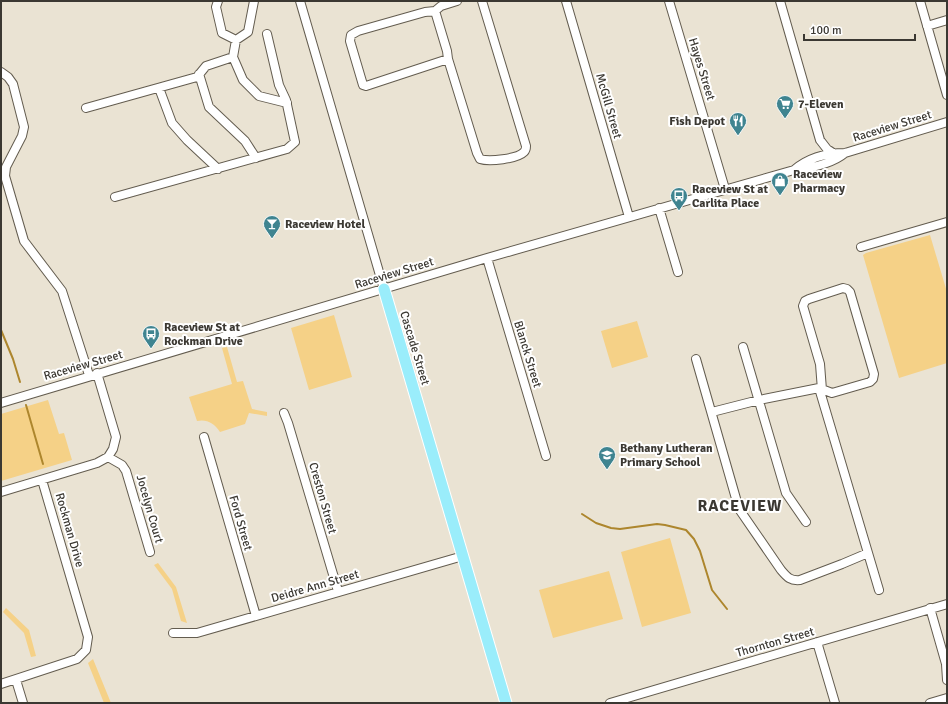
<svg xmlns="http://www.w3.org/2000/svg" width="948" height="704" viewBox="0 0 948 704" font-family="Signika,sans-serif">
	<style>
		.green { fill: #f5d187 }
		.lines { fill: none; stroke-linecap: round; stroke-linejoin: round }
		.stream { stroke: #ad862d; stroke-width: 2 }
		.minor-casing { stroke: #635c4f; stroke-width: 10 }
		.major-casing { stroke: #fff; stroke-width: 13 }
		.minor { stroke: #fff; stroke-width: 8 }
		.major { stroke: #9aedfb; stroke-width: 11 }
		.labels { text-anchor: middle; stroke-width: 4; stroke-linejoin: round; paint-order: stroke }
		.street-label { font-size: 12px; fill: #3b3832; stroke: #fff }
		.poi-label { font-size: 12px; font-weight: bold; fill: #3b3832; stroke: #fff; text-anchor: start }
		.district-label { font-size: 16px; font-weight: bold; letter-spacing: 1px; fill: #3b3832; stroke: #fff }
	</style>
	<rect width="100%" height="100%" fill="#eae3d3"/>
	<path class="green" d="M930 235 947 292V363L899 378 863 255 866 253Z
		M334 315 352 377 309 390 291 328Z
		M637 321 648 357 612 368 601 331Z
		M227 347 237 382 243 381 252 409 267 412V416L249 413 245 424 220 432C214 423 207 419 197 421L189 397 232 384 222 348Z
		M48 400 59 434 64 433 72 460 1 481V414Z
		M670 538 691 613 642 627 621 552Z
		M158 563 176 587 187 623 181 621 172 589 154 565Z
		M609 571 623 619 553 638 539 590Z
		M6 608 29 630 36 656 31 657 24 633 3 612Z
		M93 659 111 703H104L88 663Z"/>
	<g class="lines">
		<path class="stream" d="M1 330 13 359 20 382
			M26 405 43 464
			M582 514 596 523 611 528 620 529 657 524 665 525 686 530 694 539 700 551 712 590 727 609"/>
		<defs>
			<path id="minor" d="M218 1 216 7 222 33 236 40 248 32 254 1
				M300 1 384 289
				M457 1 441 6 435 11 447 51 448 59 477 153 480 159C489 162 517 159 524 152 526 150 526 149 526 146L482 1
				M566 1 629 217
				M669 1 725 189
				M780 1 820 140 827 149 833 153
				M920 1 947 95
				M435 11 425 12 358 31 351 35 350 41 363 85 366 86 448 59
				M927 26 947 20
				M233 57 243 80 259 96 287 103
				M1 72 8 77 13 84 24 127 22 136 6 167 5 176 24 241 62 291 89 375
				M199 74 209 107 245 141 256 158
				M159 88 172 123 187 140 218 169
				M86 108 197 77 206 66 233 57 236 40
				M794 170C808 158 827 153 845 153L947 122
				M115 197 287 149 295 142 286 100 279 85 267 34
				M659 208 678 272
				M861 247 947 222
				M487 258 546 456
				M743 347 786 493 806 522
				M696 359 739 509 781 570C787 577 790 581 800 580L842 564 868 553
				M819 388 879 590
				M1 403 487 258 794 170C811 168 832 164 845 153
				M712 412 759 400 819 388 832 393 870 382 873 379 874 374 850 292 847 289 843 288 809 299 805 301 803 306 820 364 822 390
				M284 413 288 423 338 591
				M204 437 256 616
				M108 457 122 465 126 471 150 552
				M1 492 97 463 108 457 113 449 116 437 97 373
				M930 608 946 664 947 680
				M173 633H197L463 556
				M817 642 835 703
				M16 680 23 703
				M1 684 77 659 86 650 88 637 42 480
				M610 703 947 604
				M930 703 947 698"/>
			<path id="major" d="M384 289 506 703"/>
		</defs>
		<use href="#minor" class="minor-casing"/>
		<use href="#major" class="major-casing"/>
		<use href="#minor" class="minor"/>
		<use href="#major" class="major"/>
	</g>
	<defs>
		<symbol id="supermarket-pin" viewBox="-11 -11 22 30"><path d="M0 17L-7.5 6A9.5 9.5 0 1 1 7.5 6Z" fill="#3f8490" stroke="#fff"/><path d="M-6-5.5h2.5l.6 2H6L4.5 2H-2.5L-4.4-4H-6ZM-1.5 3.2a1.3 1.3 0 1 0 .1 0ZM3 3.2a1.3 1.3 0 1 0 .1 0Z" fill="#fff"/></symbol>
		<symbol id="restaurant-pin" viewBox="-11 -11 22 30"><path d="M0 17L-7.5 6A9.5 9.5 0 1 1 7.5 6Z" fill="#3f8490" stroke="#fff"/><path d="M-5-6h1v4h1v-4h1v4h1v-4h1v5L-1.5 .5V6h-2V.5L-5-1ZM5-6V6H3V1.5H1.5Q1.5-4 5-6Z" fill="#fff"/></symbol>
		<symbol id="shop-pin" viewBox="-11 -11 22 30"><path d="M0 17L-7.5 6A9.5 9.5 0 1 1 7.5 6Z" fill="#3f8490" stroke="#fff"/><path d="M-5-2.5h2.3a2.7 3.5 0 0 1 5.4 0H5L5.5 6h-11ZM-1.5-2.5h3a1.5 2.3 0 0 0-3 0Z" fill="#fff"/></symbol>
		<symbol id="bus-pin" viewBox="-11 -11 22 30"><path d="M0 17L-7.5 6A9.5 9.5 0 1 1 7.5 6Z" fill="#3f8490" stroke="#fff"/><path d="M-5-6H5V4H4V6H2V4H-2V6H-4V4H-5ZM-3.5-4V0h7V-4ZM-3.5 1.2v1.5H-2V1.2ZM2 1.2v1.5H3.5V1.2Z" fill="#fff"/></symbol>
		<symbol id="bar-pin" viewBox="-11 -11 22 30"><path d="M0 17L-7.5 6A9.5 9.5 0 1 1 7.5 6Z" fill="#3f8490" stroke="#fff"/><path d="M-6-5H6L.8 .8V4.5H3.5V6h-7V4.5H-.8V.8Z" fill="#fff"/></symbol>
		<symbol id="school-pin" viewBox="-11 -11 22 30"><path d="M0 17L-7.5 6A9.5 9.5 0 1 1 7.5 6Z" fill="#3f8490" stroke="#fff"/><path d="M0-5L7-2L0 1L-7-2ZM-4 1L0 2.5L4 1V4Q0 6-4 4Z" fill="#fff"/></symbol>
	</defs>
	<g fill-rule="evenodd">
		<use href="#supermarket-pin" x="775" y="94" width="20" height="27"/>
		<use href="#restaurant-pin" x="728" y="111" width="20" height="27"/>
		<use href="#shop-pin" x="770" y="171" width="20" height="27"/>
		<use href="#bus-pin" x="669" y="186" width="20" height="27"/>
		<use href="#bar-pin" x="262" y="214" width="20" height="27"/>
		<use href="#bus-pin" x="141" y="324" width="20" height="27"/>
		<use href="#school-pin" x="597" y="445" width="20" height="27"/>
	</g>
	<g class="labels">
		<g class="street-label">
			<text transform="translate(702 69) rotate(73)" y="4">Hayes Street</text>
			<text transform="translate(609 106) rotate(74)" y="4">McGill Street</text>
			<text transform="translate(892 126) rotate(-17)" y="4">Raceview Street</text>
			<text transform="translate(394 273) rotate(-17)" y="4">Raceview Street</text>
			<text transform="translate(415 348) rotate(73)" y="4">Cascade Street</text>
			<text transform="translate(528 354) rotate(73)" y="4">Blanck Street</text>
			<text transform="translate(83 365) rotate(-16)" y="4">Raceview Street</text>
			<text transform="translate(323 498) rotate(74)" y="4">Creston Street</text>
			<text transform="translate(150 509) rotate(74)" y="4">Jocelyn Court</text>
			<text transform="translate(241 523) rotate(74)" y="4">Ford Street</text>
			<text transform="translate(70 530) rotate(74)" y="4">Rockman Drive</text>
			<text transform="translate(315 586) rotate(-16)" y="4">Deidre Ann Street</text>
			<text transform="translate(775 642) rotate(-16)" y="4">Thornton Street</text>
		</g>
		<g class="poi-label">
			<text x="798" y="108">7-Eleven</text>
			<text x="725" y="125" text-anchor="end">Fish Depot</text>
			<text x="793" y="178">Raceview<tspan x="793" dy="14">Pharmacy</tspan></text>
			<text x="692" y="193">Raceview St at<tspan x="692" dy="14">Carlita Place</tspan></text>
			<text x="285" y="228">Raceview Hotel</text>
			<text x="164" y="331">Raceview St at<tspan x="164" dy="14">Rockman Drive</tspan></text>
			<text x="620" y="452">Bethany Lutheran<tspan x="620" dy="14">Primary School</tspan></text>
		</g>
		<g class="district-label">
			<text x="740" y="511">RACEVIEW</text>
		</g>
	</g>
	<rect width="948" height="704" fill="none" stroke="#3b3832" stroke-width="4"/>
	<path d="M804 34v6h111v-6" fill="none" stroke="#3b3832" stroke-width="2"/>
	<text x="810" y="34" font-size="12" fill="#3b3832" stroke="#ffffff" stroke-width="3" paint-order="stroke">100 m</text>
</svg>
